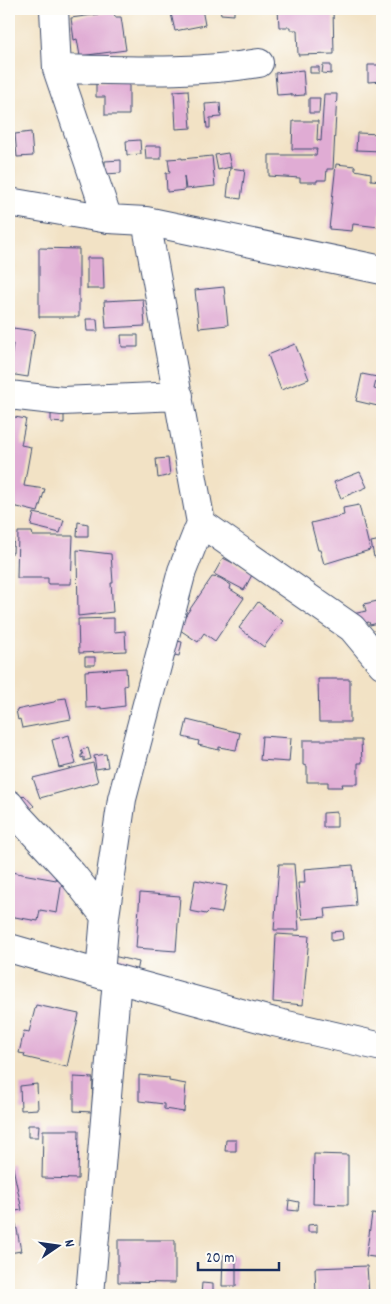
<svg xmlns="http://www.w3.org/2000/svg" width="391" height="1304" viewBox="0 0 391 1304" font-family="Dekko,sans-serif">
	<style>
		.building { fill: #e0acd4 }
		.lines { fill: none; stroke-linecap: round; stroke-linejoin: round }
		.minor-casing { stroke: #3b4a6d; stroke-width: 30 }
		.minor { stroke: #fff; stroke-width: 28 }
	</style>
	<rect width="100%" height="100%" fill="#fdfcf7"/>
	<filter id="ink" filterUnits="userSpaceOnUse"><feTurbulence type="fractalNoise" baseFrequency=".02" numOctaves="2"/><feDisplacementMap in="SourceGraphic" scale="10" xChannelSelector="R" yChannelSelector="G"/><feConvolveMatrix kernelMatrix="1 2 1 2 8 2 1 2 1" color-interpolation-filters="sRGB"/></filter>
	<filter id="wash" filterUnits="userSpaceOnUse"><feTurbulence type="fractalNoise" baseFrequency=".0096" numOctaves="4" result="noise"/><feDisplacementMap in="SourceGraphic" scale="20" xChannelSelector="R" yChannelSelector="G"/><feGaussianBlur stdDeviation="1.12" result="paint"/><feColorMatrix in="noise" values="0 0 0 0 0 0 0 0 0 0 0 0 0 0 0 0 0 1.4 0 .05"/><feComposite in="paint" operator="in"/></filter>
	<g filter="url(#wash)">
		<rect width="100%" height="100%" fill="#f2e2c5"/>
		<g id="blocks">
			<path class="building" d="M170 9H202L205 25 175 31Z
				M220 9H234V15L221 14Z
				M278 9H333L334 54 298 55 297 30H290V27H279Z
				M365 9H382V16L365 14Z
				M114 12 115 17H121L126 50 80 56 77 39 74 40 71 18Z
				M323 65H331V74L322 73Z
				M368 65H382V81L368 82Z
				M310 67H319V73H310Z
				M303 70 305 95 291 96V94L277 95 275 73Z
				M129 82V115H105V97H96V83Z
				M188 90 191 128 176 129 174 91Z
				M324 94H337L333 169H327L326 180H317V182H300V178L269 176V155H316L317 149H292L293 121H318L317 140 321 141Z
				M309 98H320L319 113H309Z
				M220 103 221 117 210 118V128H207L205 104Z
				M31 132 33 156 17 157 15 134Z
				M357 133 382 134V151L356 150Z
				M140 140 141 154 127 155 126 141Z
				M145 146H161V159H146Z
				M228 153 231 167 218 170 215 155Z
				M212 156 215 186 186 189 184 176 185 190 167 192 166 173H170L168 159 182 158V159Z
				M121 160V173L105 174V161Z
				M336 164 355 166V170L371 173V180L382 181V196L379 227 353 224 352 231 329 229Z
				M230 168 245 170 241 199 227 197Z
				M39 248 79 249V317H39Z
				M87 258H103L104 289H87Z
				M224 287 228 325 199 328 195 290Z
				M143 299 145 326 106 328 104 301Z
				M86 319H97L98 331H87Z
				M13 328 35 331 28 377 9 374 13 344H10Z
				M121 335H138V347H122Z
				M295 344 309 379 281 390 268 355Z
				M362 374 377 377 374 389 382 391V407L356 401Z
				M51 406H64V423L51 422Z
				M9 416 26 419 21 445 31 447 24 486 45 489 38 512 9 505Z
				M168 458 170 475 158 478 156 459Z
				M360 472 367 487 341 498 334 482Z
				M359 505 370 550 324 564 320 550H318L311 523 344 515 343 508Z
				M34 513 64 520 60 533 31 526Z
				M78 522 88 524V536H77Z
				M9 524H14L13 553H9Z
				M18 532H32L33 536H73L71 584H48V578H17Z
				M381 540 382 555 374 557 371 542Z
				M77 550 111 554 113 583H111L113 612 78 616Z
				M223 558 253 573 244 590 214 574Z
				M212 577 220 578 231 585 230 589 244 598 215 641 204 633 198 642 177 628Z
				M9 591H12L11 622H9Z
				M382 600V622L370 625 369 622 356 625 353 614 366 611 364 604Z
				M258 602 283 621 264 647 239 628Z
				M114 618V632L125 631 126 651 79 653 78 619Z
				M173 640 182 642 179 656 170 654Z
				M85 657H95V665H85Z
				M126 668 127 685 124 686 125 706 101 709V707L86 708 85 671Z
				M318 679H350V722H319Z
				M66 698 71 719 22 728 20 719 18 720 16 710 54 702 58 699Z
				M187 720 240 733 236 750 219 747V750L198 745 199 741 183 737Z
				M69 735 76 764 59 768 52 740Z
				M262 736 291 738 289 762 260 760Z
				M303 740H361L362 763H358V784H342L343 787H328V782H307V766L303 765Z
				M88 748 91 759 84 761V757L81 758V755H83L81 750Z
				M106 754 108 767 96 769 94 756Z
				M93 763 98 782 40 798 33 778Z
				M24 795 34 806 26 813 16 803Z
				M337 812V827H323V813Z
				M9 860 13 861 11 872 62 881 57 913 40 910 38 921 9 916Z
				M279 864H294L299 930H274Z
				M353 865 356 906 325 909 326 917 302 919 298 883H305L304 869Z
				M195 880 227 886 222 913 209 911 206 914 190 911Z
				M140 893 180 896 176 951 136 948Z
				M342 931 343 939 331 941V932Z
				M276 934 309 936 303 1005 273 1002Z
				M113 956 139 962 137 972 111 966Z
				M36 1005 79 1014 67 1067 24 1057 25 1054 19 1053 24 1031 29 1032Z
				M139 1075 169 1078V1081L186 1084 184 1112 164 1109V1104L139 1101Z
				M74 1077 93 1078 92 1112 74 1111Z
				M37 1084 38 1109 21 1110 20 1086Z
				M28 1125H39L38 1137H28Z
				M43 1130H79L78 1179 42 1178Z
				M226 1140H236V1151H225Z
				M314 1154 348 1155V1205L313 1204Z
				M12 1163 22 1210 9 1212V1164Z
				M289 1200 299 1202 298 1211 288 1210Z
				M372 1214 382 1215 381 1258 366 1256Z
				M16 1224 21 1251 9 1253V1225Z
				M317 1224V1232H308V1225Z
				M118 1240H175V1283L118 1282Z
				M223 1255H236V1286H222Z
				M367 1266 369 1295H316L315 1268Z
				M202 1283 213 1284V1295H201Z
				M9 1291H33V1295H9Z"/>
		</g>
	</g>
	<g filter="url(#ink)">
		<use href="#blocks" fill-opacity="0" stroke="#3b4a6d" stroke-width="1"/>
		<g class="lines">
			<defs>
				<path id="minor" d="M54 9 57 69 108 219
					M57 69C124 70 192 74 259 63
					M9 202 108 219 146 221 382 270
					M9 395 62 401 179 396
					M201 523 352 628 382 664
					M9 804 18 816 72 874 105 916
					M9 948 117 979 274 1022 382 1047
					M100 974 105 916 122 799 182 571 201 523 146 221
					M90 1295 117 979"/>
			</defs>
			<use href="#minor" class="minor-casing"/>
			<use href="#minor" class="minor"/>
		</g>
	</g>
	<rect width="391" height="1304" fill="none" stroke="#fdfcf7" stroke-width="30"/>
	<g transform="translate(58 1246) rotate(77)" stroke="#fdfcf7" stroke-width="4" paint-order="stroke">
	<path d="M0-4L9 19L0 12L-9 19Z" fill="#1b2f5e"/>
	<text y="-8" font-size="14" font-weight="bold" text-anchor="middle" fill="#1b2f5e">N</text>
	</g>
	<path d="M198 1262v8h81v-8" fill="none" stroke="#1b2f5e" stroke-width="2.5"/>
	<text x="206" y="1262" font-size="15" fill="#1b2f5e" stroke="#fdfcf7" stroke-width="4" paint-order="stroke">20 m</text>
</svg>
